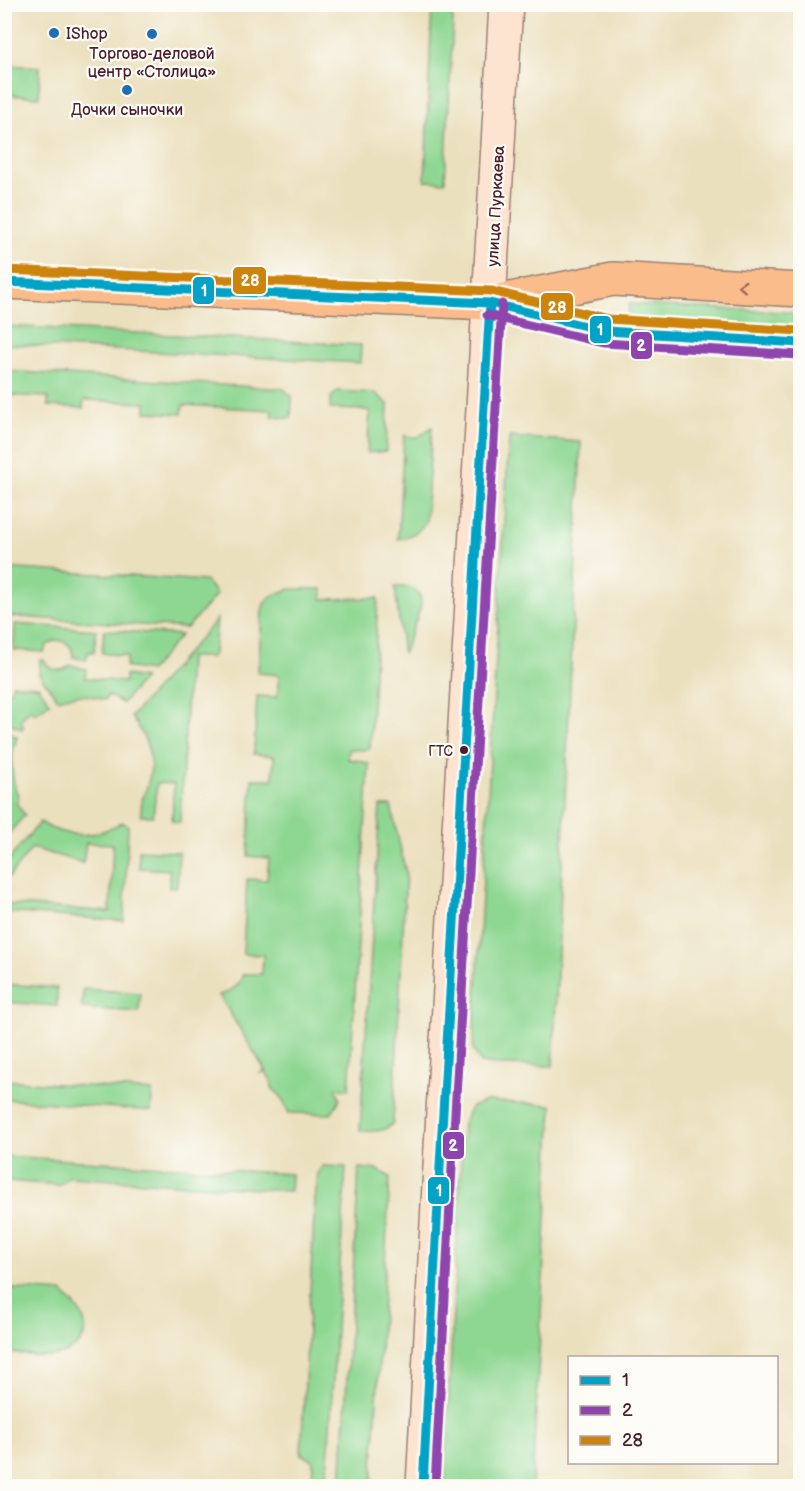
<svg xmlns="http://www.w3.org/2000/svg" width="805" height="1491" viewBox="0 0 805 1491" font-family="'Balsamiq Sans',sans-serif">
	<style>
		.green { fill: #8ed792; stroke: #6c7b5e; stroke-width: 1.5 }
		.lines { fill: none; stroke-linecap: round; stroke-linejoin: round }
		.secondary-casing { stroke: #9a8074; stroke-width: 36 }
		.primary-casing { stroke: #9a8074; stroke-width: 36 }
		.secondary { stroke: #fde4d0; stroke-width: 33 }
		.primary { stroke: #f9bc8a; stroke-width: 33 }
		.bus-1-casing { stroke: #fdfcf7; stroke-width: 14 }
		.bus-2-casing { stroke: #fdfcf7; stroke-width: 14 }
		.bus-3-casing { stroke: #fdfcf7; stroke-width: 14 }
		.bus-1 { stroke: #04a2c6; stroke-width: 9 }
		.bus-2 { stroke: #8e44ad; stroke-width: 9 }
		.bus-3 { stroke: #cc840b; stroke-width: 9 }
		.oneway { stroke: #996656 }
		.poi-dot { fill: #1f6fb2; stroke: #fdfcf7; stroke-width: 2 }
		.bus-dot { fill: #4a1f2b; stroke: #fdfcf7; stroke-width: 2 }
		.labels { text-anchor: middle; stroke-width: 4.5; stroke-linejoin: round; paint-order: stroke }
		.bus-label { font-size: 14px; fill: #4a1f2b; stroke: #fdfcf7; text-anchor: end }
		.poi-label { font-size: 16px; fill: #4a1f2b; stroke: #fdfcf7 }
		.street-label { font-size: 16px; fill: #4a1f2b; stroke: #fdfcf7 }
		.line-badge { stroke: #fdfcf7; stroke-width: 2 }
		.badge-label { font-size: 16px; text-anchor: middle; font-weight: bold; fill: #fff }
	</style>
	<rect width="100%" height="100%" fill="#fdfcf7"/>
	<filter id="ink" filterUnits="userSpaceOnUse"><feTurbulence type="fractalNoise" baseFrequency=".0167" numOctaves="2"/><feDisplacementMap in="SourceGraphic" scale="12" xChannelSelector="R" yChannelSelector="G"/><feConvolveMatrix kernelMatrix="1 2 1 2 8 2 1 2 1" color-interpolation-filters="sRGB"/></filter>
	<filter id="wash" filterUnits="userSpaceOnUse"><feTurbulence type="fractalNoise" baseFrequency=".008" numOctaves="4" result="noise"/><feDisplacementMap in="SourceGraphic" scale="24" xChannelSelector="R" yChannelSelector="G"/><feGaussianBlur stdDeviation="1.35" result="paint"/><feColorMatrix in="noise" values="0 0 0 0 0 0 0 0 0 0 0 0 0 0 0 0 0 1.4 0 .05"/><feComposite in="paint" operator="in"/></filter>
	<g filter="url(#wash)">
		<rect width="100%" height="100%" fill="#ebe0be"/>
		<path class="green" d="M432 5H445L449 9 453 19 445 182 425 181Z
			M5 65 40 67 39 97 5 95Z
			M629 304 800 313V328L628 318Z
			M4 326 361 345 360 363 5 344Z
			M5 371 284 389 292 397 291 418 272 417V410L183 405 182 414 146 412V403L84 400 83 408 48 406V397L5 395Z
			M338 391 375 393 388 404 386 451 367 453 370 412 366 410 330 409 331 397Z
			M432 427 426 520C421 531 410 537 398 539L404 436 418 437Z
			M509 437 581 442 553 1066 494 1065 481 1063 473 1050Z
			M4 568 206 581 217 594 187 628 5 616Z
			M395 587C412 586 424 589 420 609L403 654Z
			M291 589H322V599L378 598 370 748 362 750 349 749 348 759 361 761 369 764 349 1089 336 1088 340 1099 331 1114 289 1113 280 1095 272 1088 271 1080 265 1071 259 1074 265 1070 219 995C231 992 240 986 243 974H262L263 955 243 954 247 879 267 880 269 858 248 856 252 779H273L274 756 254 754 257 696 277 697 279 675 258 673 262 612C263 596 277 593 291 589Z
			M217 619 214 653 212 657H189L180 822 172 821 174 784 157 783 153 816H141C141 812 141 806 142 802 143 794 148 787 149 779 155 756 145 735 131 717Z
			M15 624 96 630 94 652H88L86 660 73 657C73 646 67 641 56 640L47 645 44 652 14 650Z
			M104 630 181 635 150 671 126 667 127 656 102 653Z
			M40 660H44C49 671 62 673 70 665L86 669 85 678 125 682V675L144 678 122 703 108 695 105 700C90 694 73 694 58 699L39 674Z
			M12 684 38 686 50 703 35 713 30 709 20 721 24 725 22 729 5 721V691H11Z
			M5 731 17 737C10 758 10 778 19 798L16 803 25 815 5 838Z
			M380 806H391L406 873 393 1123C384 1133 372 1131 360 1131Z
			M40 822C66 839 96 839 122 822L128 826 124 921 5 912V904L110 912 113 844 86 843 83 863 32 848 5 882V864Z
			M139 850 179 852 177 887H169L170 870 139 868Z
			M5 984 57 988V1006L5 1002Z
			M83 989 140 993 139 1012 82 1008Z
			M4 1080 152 1091 151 1111 5 1099Z
			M486 1101 552 1105 532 1486H444L463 1124 471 1107Z
			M4 1156 291 1174 290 1191 68 1177 59 1185 5 1181Z
			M322 1166 346 1167 328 1460 327 1486H303L312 1482 313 1460 301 1454 315 1200 318 1174Z
			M359 1168 378 1170 390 1177 372 1486H341Z
			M5 1288 62 1292C70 1300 79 1308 83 1318 92 1340 71 1354 52 1356 37 1357 20 1353 5 1352Z"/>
	</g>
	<g filter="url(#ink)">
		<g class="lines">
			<defs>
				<path id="secondary" d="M423 1486 441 1147 506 4"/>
				<path id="primary" d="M4 282 490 303 606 331 800 343
					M500 301 613 279 800 290"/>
			</defs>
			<use href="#secondary" class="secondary-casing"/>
			<use href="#primary" class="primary-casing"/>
			<use href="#secondary" class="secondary"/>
			<use href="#primary" class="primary"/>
			<defs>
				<path id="bus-1" d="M4 282 490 303 606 331 800 343
					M423 1486 441 1147 490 303"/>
				<path id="bus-2" d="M487 315 604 343 799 355
					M435 1486 453 1148 502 304"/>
				<path id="bus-3" d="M5 270 491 291 608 319 800 331"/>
			</defs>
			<use href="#bus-1" class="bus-1-casing"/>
			<use href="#bus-2" class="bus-2-casing"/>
			<use href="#bus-3" class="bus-3-casing"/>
			<use href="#bus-1" class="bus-1"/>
			<use href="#bus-2" class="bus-2"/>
			<use href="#bus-3" class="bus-3"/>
		</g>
		<defs><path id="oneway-chevron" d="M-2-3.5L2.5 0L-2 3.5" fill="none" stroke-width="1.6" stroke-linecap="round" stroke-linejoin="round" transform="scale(1.5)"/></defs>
		<use class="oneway" href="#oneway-chevron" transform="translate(742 286) rotate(-177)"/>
	</g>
	<g class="poi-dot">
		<circle cx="54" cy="33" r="6"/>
		<circle cx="152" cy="34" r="6"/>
		<circle cx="127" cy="90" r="6"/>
	</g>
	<circle class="bus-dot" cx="464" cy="750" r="5"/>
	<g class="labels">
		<g class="bus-label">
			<text x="453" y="756">ГТС</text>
		</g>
		<g class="poi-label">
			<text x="66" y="39" text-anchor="start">IShop</text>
			<text x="152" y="59">Торгово-деловой<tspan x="152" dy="18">центр «Столица»</tspan></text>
			<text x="127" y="115">Дочки сыночки</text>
		</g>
		<g class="street-label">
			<text transform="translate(495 206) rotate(-87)" y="6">улица Пуркаева</text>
		</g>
	</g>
	<g class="line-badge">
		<rect x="232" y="266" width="35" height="29" rx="6" fill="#cc840b"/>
		<rect x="192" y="276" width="23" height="29" rx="6" fill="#04a2c6"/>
		<rect x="540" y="292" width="34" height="29" rx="6" fill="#cc840b"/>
		<rect x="589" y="315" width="23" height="29" rx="6" fill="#04a2c6"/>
		<rect x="630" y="331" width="23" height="29" rx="6" fill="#8e44ad"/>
		<rect x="442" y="1131" width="23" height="29" rx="6" fill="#8e44ad"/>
		<rect x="427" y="1176" width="23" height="29" rx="6" fill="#04a2c6"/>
	</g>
	<g class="badge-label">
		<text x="250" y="286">28</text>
		<text x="204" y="296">1</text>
		<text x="557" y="313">28</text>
		<text x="600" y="335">1</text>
		<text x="641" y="351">2</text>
		<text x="453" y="1151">2</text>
		<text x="439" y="1196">1</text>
	</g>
	<rect width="805" height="1491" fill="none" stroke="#fdfcf7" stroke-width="24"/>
	<rect x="568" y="1356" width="210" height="108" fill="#fdfcf7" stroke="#b5a4a5" stroke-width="1.5"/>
	<rect x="580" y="1376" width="30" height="9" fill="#04a2c6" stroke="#b5a4a5" stroke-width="1.5"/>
	<text x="622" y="1386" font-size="18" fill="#4a1f2b">1</text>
	<rect x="580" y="1406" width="30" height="9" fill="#8e44ad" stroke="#b5a4a5" stroke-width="1.5"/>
	<text x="622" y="1416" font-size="18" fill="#4a1f2b">2</text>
	<rect x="580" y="1436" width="30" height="9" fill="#cc840b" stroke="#b5a4a5" stroke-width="1.5"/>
	<text x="622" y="1446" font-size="18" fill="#4a1f2b">28</text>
</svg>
